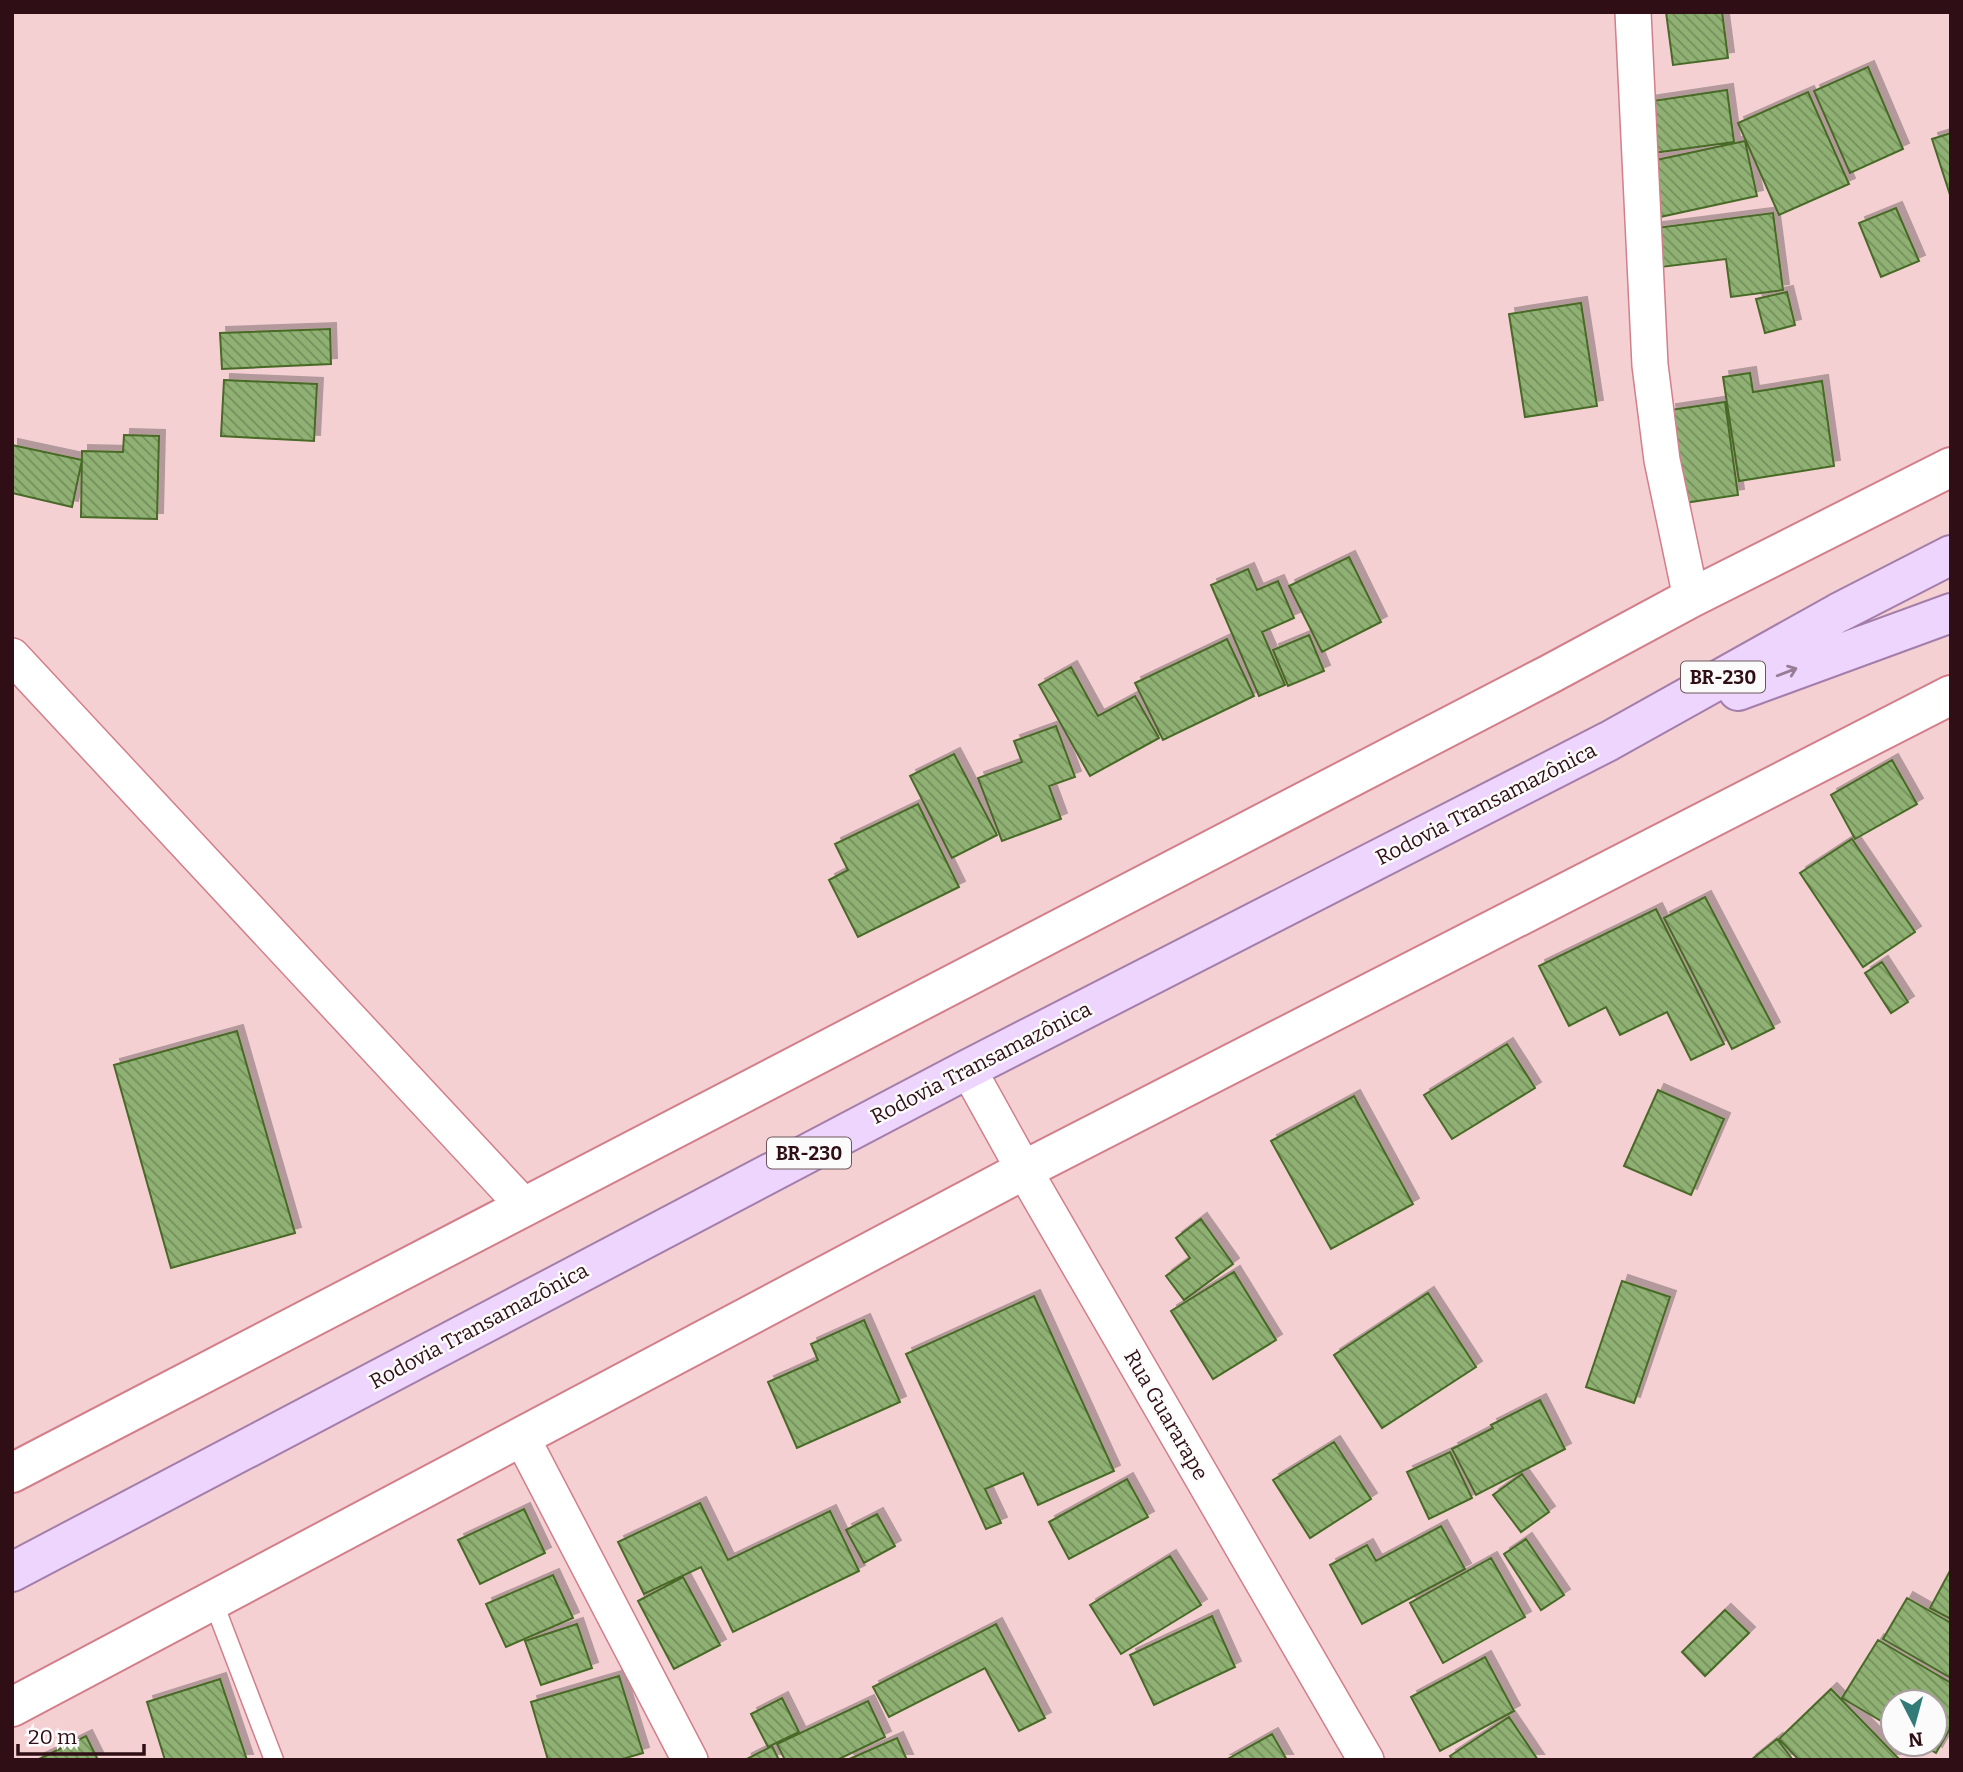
<svg xmlns="http://www.w3.org/2000/svg" width="1963" height="1772" viewBox="0 0 1963 1772" font-family="Bitter,serif">
	<style>
		.building { fill: url(#building-back-hatch); stroke: #486a26; stroke-width: 2; filter: url(#shadow) }
		.lines { fill: none; stroke-linecap: round; stroke-linejoin: round }
		.lane-casing { stroke: #d27f8a; stroke-width: 21 }
		.street-casing { stroke: #d27f8a; stroke-width: 38 }
		.secondary-casing { stroke: #d27f8a; stroke-width: 42 }
		.primary-casing { stroke: #a37eab; stroke-width: 42 }
		.lane { stroke: #fff; stroke-width: 18 }
		.street { stroke: #fff; stroke-width: 35 }
		.secondary { stroke: #fff; stroke-width: 38 }
		.primary { stroke: #eed5fd; stroke-width: 38 }
		.oneway { stroke: #987c95 }
		.labels { text-anchor: middle; stroke-width: 5; stroke-linejoin: round; paint-order: stroke }
		.shield { fill: #fbfbfb; stroke: #6c565a; stroke-width: 2 }
		.shield-label { font-size: 19px; font-weight: bold; fill: #2f0f15 }
		.street-label { font-size: 21px; fill: #2f0f15; stroke: #fbfbfb }
	</style>
	<defs>
		<pattern id="building-back-hatch" width="6" height="6" patternUnits="userSpaceOnUse" patternTransform="scale(1.75)"><rect width="6" height="6" fill="#8fb173"/><path d="M-1 5l2 2M0 0l6 6M5-1l2 2" fill="none" stroke="#758e5d"/></pattern>
		<filter id="shadow"><feDropShadow dx="6" dy="-6" stdDeviation="0" flood-color="#0004"/></filter>
	</defs>
	<rect width="100%" height="100%" fill="#f4d0d3"/>
	<path class="building" d="M1666 12H1722L1728 58 1673 65Z
		M1868 67 1903 149 1850 173 1814 91Z
		M1727 90 1734 142 1653 153 1646 102Z
		M1808 92 1849 184 1779 215 1738 123Z
		M1951 133V198L1932 139Z
		M1745 141 1757 196 1660 217 1647 162Z
		M1896 208 1919 261 1881 277 1859 223Z
		M1773 213 1783 290 1731 297 1726 259 1661 267 1656 228Z
		M1787 292 1795 325 1765 333 1756 299Z
		M1581 303 1597 406 1525 417 1509 314Z
		M330 329 331 364 222 369 220 333Z
		M1750 373 1753 392 1822 381 1834 466 1739 481 1723 377Z
		M224 380 317 384 314 441 221 436Z
		M1725 402 1738 495 1684 503 1670 410Z
		M124 435 159 436 157 519 81 517 82 451 123 452Z
		M12 445 82 460 72 507 12 493Z
		M1349 557 1381 622 1322 652 1289 586Z
		M1248 569 1257 590 1278 581 1294 618 1262 632 1285 685 1259 696 1211 585Z
		M1309 635 1324 671 1288 686 1273 650Z
		M1227 639 1254 696 1163 740 1135 683Z
		M1071 667 1098 716 1135 696 1159 738 1090 776 1039 685Z
		M1056 726 1075 777 1049 786 1061 819 1002 841 978 778 1022 762 1014 741Z
		M954 754 997 835 952 858 910 776Z
		M1892 760 1917 804 1855 839 1831 795Z
		M918 804 959 887 858 937 829 880 848 870 835 844Z
		M1852 839 1915 932 1863 967 1800 873Z
		M1705 897 1774 1028 1732 1049 1664 918Z
		M1656 909 1724 1044 1691 1060 1667 1012 1620 1035 1606 1007 1569 1026 1539 966Z
		M1882 962 1908 1002 1891 1013 1865 973Z
		M237 1031 295 1233 171 1268 114 1065Z
		M1507 1044 1535 1088 1452 1139 1424 1095Z
		M1658 1090 1724 1119 1691 1195 1624 1166Z
		M1354 1096 1413 1204 1331 1249 1271 1141Z
		M1201 1219 1233 1264 1184 1300 1166 1276 1190 1258 1176 1238Z
		M1234 1272 1276 1340 1213 1379 1171 1311Z
		M1622 1281 1670 1297 1634 1403 1586 1387Z
		M1428 1293 1476 1367 1382 1428 1334 1355Z
		M1034 1296 1114 1471 1038 1505 1023 1473 985 1489 1001 1523 986 1529 906 1354Z
		M864 1320 900 1402 797 1448 768 1382 818 1360 811 1344Z
		M1540 1400 1565 1449 1476 1495 1452 1449 1493 1428 1491 1425Z
		M1334 1442 1371 1499 1310 1538 1273 1480Z
		M1450 1452 1472 1498 1429 1519 1407 1472Z
		M1522 1474 1549 1512 1521 1532 1493 1495Z
		M1127 1479 1148 1517 1069 1559 1049 1522Z
		M700 1503 728 1560 830 1511 859 1571 733 1632 701 1567 644 1594 618 1542Z
		M524 1509 545 1553 480 1584 458 1540Z
		M877 1514 895 1546 864 1563 846 1530Z
		M1441 1526 1465 1569 1362 1624 1330 1565 1367 1545 1376 1561Z
		M1526 1539 1564 1595 1541 1610 1504 1554Z
		M1170 1556 1201 1605 1121 1654 1090 1605Z
		M1491 1558 1525 1617 1443 1663 1410 1603Z
		M1951 1569V1619L1930 1608Z
		M553 1575 573 1618 506 1647 486 1604Z
		M683 1577 720 1645 674 1669 638 1601Z
		M1907 1598 1951 1623V1678L1883 1639Z
		M1725 1610 1749 1633 1705 1676 1682 1652Z
		M1212 1616 1235 1667 1154 1705 1130 1655Z
		M577 1624 592 1668 541 1685 525 1641Z
		M996 1624 1045 1718 1019 1731 985 1668 889 1717 873 1687Z
		M1878 1640 1951 1683V1727L1936 1753 1920 1744H1935V1702H1893V1728L1842 1698Z
		M1485 1657 1514 1711 1440 1751 1411 1697Z
		M619 1676 643 1753 619 1760H548L531 1702Z
		M220 1679 247 1760H165L147 1702Z
		M1831 1689 1900 1760H1799L1779 1739Z
		M782 1698 799 1732 768 1747 751 1714Z
		M868 1701 885 1737 837 1760H785L777 1744Z
		M1509 1717 1538 1760H1452L1450 1756Z
		M1272 1734 1287 1760H1226Z
		M86 1736 98 1760H37Z
		M897 1738 907 1760H847Z
		M1777 1739 1793 1760H1751Z
		M772 1746 779 1760H745Z"/>
	<g class="lines">
		<defs>
			<path id="lane" d="M213 1601 274 1760"/>
			<path id="street" d="M1633 12 1650 365 1662 460 1691 598
				M12 656 524 1206
				M968 1069 1024 1170 1366 1760
				M522 1438 690 1760"/>
			<path id="secondary" d="M12 1473 1550 674 1691 598 1951 467
				M12 1707 1024 1170 1951 695"/>
			<path id="primary" d="M1738 691 1951 613
				M12 1572 968 1069 1609 741 1838 613 1951 555"/>
		</defs>
		<use href="#lane" class="lane-casing"/>
		<use href="#street" class="street-casing"/>
		<use href="#secondary" class="secondary-casing"/>
		<use href="#primary" class="primary-casing"/>
		<use href="#lane" class="lane"/>
		<use href="#street" class="street"/>
		<use href="#secondary" class="secondary"/>
		<use href="#primary" class="primary"/>
	</g>
	<defs><path id="oneway-shaft" d="M-6 0H5M1.5-3L5.5 0L1.5 3" fill="none" stroke-width="1.6" stroke-linecap="round" stroke-linejoin="round" transform="scale(1.75)"/></defs>
	<use class="oneway" href="#oneway-shaft" transform="translate(1787 672) rotate(-21)"/>
	<g class="labels">
		<g class="shield">
			<rect x="1681" y="661.5" width="84" height="31" rx="5"/>
			<rect x="767" y="1137.5" width="84" height="31" rx="5"/>
		</g>
		<g class="shield-label">
			<text x="1723" y="684">BR-230</text>
			<text x="809" y="1160">BR-230</text>
		</g>
		<g class="street-label">
			<text transform="translate(1486 804) rotate(-27)" y="7">Rodovia Transamazônica</text>
			<text transform="translate(981 1063) rotate(-27)" y="7">Rodovia Transamazônica</text>
			<text transform="translate(479 1326) rotate(-28)" y="7">Rodovia Transamazônica</text>
			<text transform="translate(1166 1415) rotate(60)" y="7">Rua Guararape</text>
		</g>
	</g>
	<rect width="1963" height="1772" fill="none" stroke="#2f0f15" stroke-width="28"/>
	<g transform="translate(1914 1723) rotate(174)"><circle r="33" fill="#fbfbfb" stroke="#a99d9f" stroke-width="2"/>
	<path d="M0-5L12 26L0 18L-12 26Z" fill="#327b78"/>
	<text y="-10" font-size="19" font-weight="bold" text-anchor="middle" fill="#2f0f15">N</text>
	</g>
	<path d="M18 1744v10h126v-10" fill="none" stroke="#2f0f15" stroke-width="3.5"/>
	<text x="28" y="1744" font-size="21" fill="#2f0f15" stroke="#fbfbfb" stroke-width="5" paint-order="stroke">20 m</text>
</svg>
